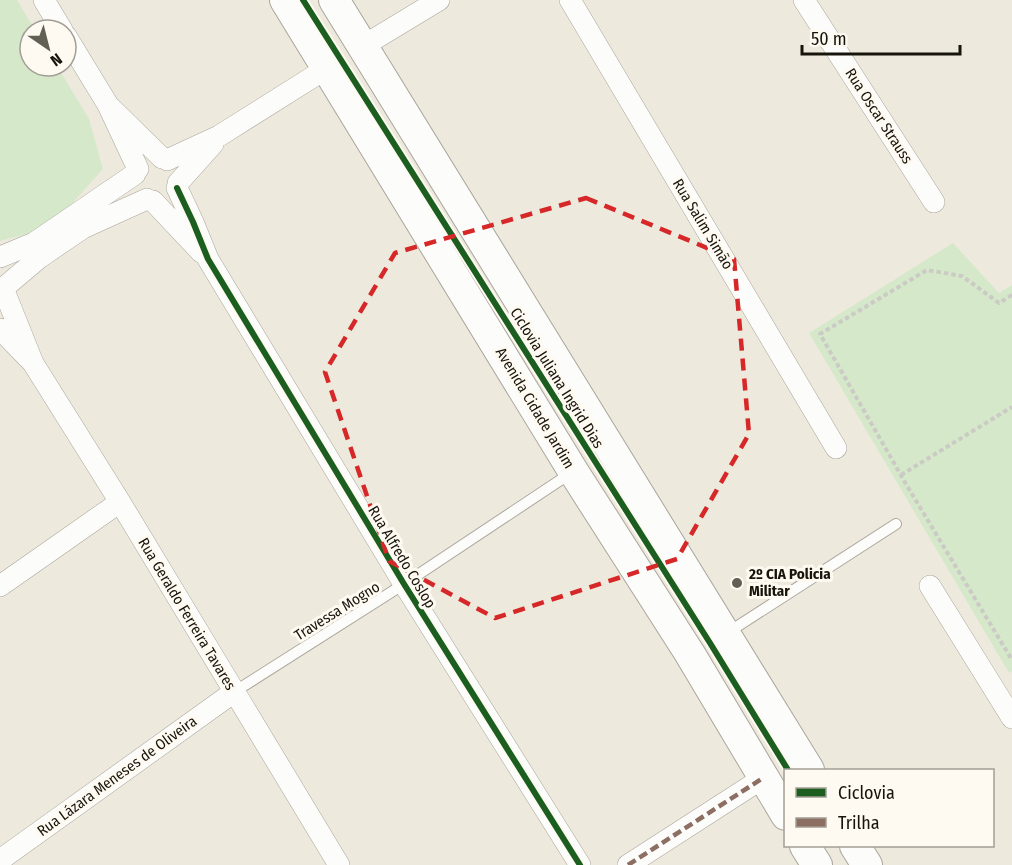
<svg xmlns="http://www.w3.org/2000/svg" width="1012" height="865" viewBox="0 0 1012 865" font-family="'Fira Sans Condensed',sans-serif">
	<style>
		.park { fill: #d5e9ca }
		.lines { fill: none; stroke-linecap: round; stroke-linejoin: round }
		.lane-casing { stroke: #aba69d; stroke-width: 12 }
		.street-casing { stroke: #aba69d; stroke-width: 22 }
		.secondary-casing { stroke: #aba69d; stroke-width: 32 }
		.path { stroke: #cbcac5; stroke-width: 4; stroke-dasharray: 4.5 3; stroke-linecap: butt }
		.lane { stroke: #fcfcfa; stroke-width: 10 }
		.street { stroke: #fcfcfa; stroke-width: 21 }
		.secondary { stroke: #fcfcfa; stroke-width: 30 }
		.quiet { stroke: #8d6e63; stroke-width: 4.5; stroke-dasharray: 9 4.5; stroke-linecap: butt }
		.cycleway-casing { stroke: #fefaf1; stroke-width: 10 }
		.cycleway { stroke: #1b5e20; stroke-width: 6 }
		.marked { fill: none; stroke: #d62828; stroke-width: 4.5; stroke-dasharray: 12 8; stroke-linejoin: round }
		.poi-dot { fill: #625f55; stroke: #fefaf1; stroke-width: 2 }
		.labels { text-anchor: middle; stroke-width: 6; stroke-linejoin: round; paint-order: stroke }
		.street-label { font-size: 15px; fill: #17140c; stroke: #fefaf1 }
		.poi-label { font-size: 15px; font-weight: bold; fill: #17140c; stroke: #fefaf1; text-anchor: start }
	</style>
	<rect width="100%" height="100%" fill="#eee9dd"/>
	<path class="park" d="M0 0H17L35 30H30V66H57L89 119 103 169 67 209 27 234 0 241Z
		M953 243 999 293 1012 285V671L1009 673 809 333Z"/>
	<g class="lines">
		<defs>
			<path id="lane" d="M727 633 896 524
				M234 692 404 584 571 473"/>
			<path id="street" d="M44 0 62 30
				M570 0 836 448
				M804 0 934 202
				M66 36 108 105
				M363 46 439 0
				M167 160 219 136 327 68
				M138 169 108 105 162 158
				M178 183 213 144
				M177 188 193 222 208 259 404 584 580 865
				M153 201 201 252
				M0 257 34 243 135 174
				M7 285 39 258 83 228 147 199
				M0 329 33 363 5 293
				M33 363 120 502 339 865
				M0 586 120 502
				M930 586 1012 718
				M0 860 234 692
				M628 865 763 778"/>
			<path id="secondary" d="M285 0 573 471 690 654 786 815
				M334 0 809 770
				M805 846 817 865
				M855 846 867 865"/>
		</defs>
		<use href="#lane" class="lane-casing"/>
		<use href="#street" class="street-casing"/>
		<use href="#secondary" class="secondary-casing"/>
		<path class="path" d="M1012 295 999 303 962 276 927 270 820 334 906 484 1012 660
			M901 475 1012 407"/>
		<use href="#lane" class="lane"/>
		<use href="#street" class="street"/>
		<use href="#secondary" class="secondary"/>
		<path class="quiet" d="M628 865 763 778"/>
		<defs>
			<path id="cycleway" d="M303 0 710 643 788 770
				M177 188 193 222 208 259 404 584 580 865"/>
		</defs>
		<use href="#cycleway" class="cycleway-casing"/>
		<use href="#cycleway" class="cycleway"/>
	</g>
	<path class="marked" d="M586 198 734 259 749 434 677 559 495 618 389 561 325 372 395 253Z"/>
	<circle class="poi-dot" cx="737" cy="583" r="6"/>
	<g class="labels">
		<g class="street-label">
			<text transform="translate(879 116) rotate(57)" y="5">Rua Oscar Strauss</text>
			<text transform="translate(703 224) rotate(59)" y="5">Rua Salim Simão</text>
			<text transform="translate(557 378) rotate(58)" y="5">Ciclovia Juliana Ingrid Dias</text>
			<text transform="translate(535 408) rotate(59)" y="5">Avenida Cidade Jardim</text>
			<text transform="translate(402 557) rotate(59)" y="5">Rua Alfredo Coslop</text>
			<text transform="translate(337 611) rotate(-32)" y="5">Travessa Mogno</text>
			<text transform="translate(187 614) rotate(59)" y="5">Rua Geraldo Ferreira Tavares</text>
			<text transform="translate(117 776) rotate(-36)" y="5">Rua Lázara Meneses de Oliveira</text>
		</g>
		<g class="poi-label">
			<text x="749" y="579">2º CIA Policia<tspan x="749" dy="17">Militar</tspan></text>
		</g>
	</g>
	<rect x="784" y="769" width="210" height="78" fill="#fefaf1" stroke="#a29e95" stroke-width="1.5"/>
	<rect x="796" y="788" width="30" height="9" fill="#1b5e20" stroke="#a29e95" stroke-width="1.5"/>
	<text x="838" y="799" font-size="18" fill="#17140c">Ciclovia</text>
	<rect x="796" y="818" width="30" height="9" fill="#8d6e63" stroke="#a29e95" stroke-width="1.5"/>
	<text x="838" y="829" font-size="18" fill="#17140c">Trilha</text>
	<g transform="translate(48 48) rotate(145)"><circle r="28" fill="#fefaf1" stroke="#a29e95" stroke-width="1.5"/>
	<path d="M0-4.5L10 22L0 15L-10 22Z" fill="#625f55"/>
	<text y="-9" font-size="16" font-weight="bold" text-anchor="middle" fill="#17140c">N</text>
	</g>
	<path d="M802 45v9h158v-9" fill="none" stroke="#17140c" stroke-width="3"/>
	<text x="811" y="45" font-size="18" fill="#17140c" stroke="#fefaf1" stroke-width="4.5" paint-order="stroke">50 m</text>
</svg>
